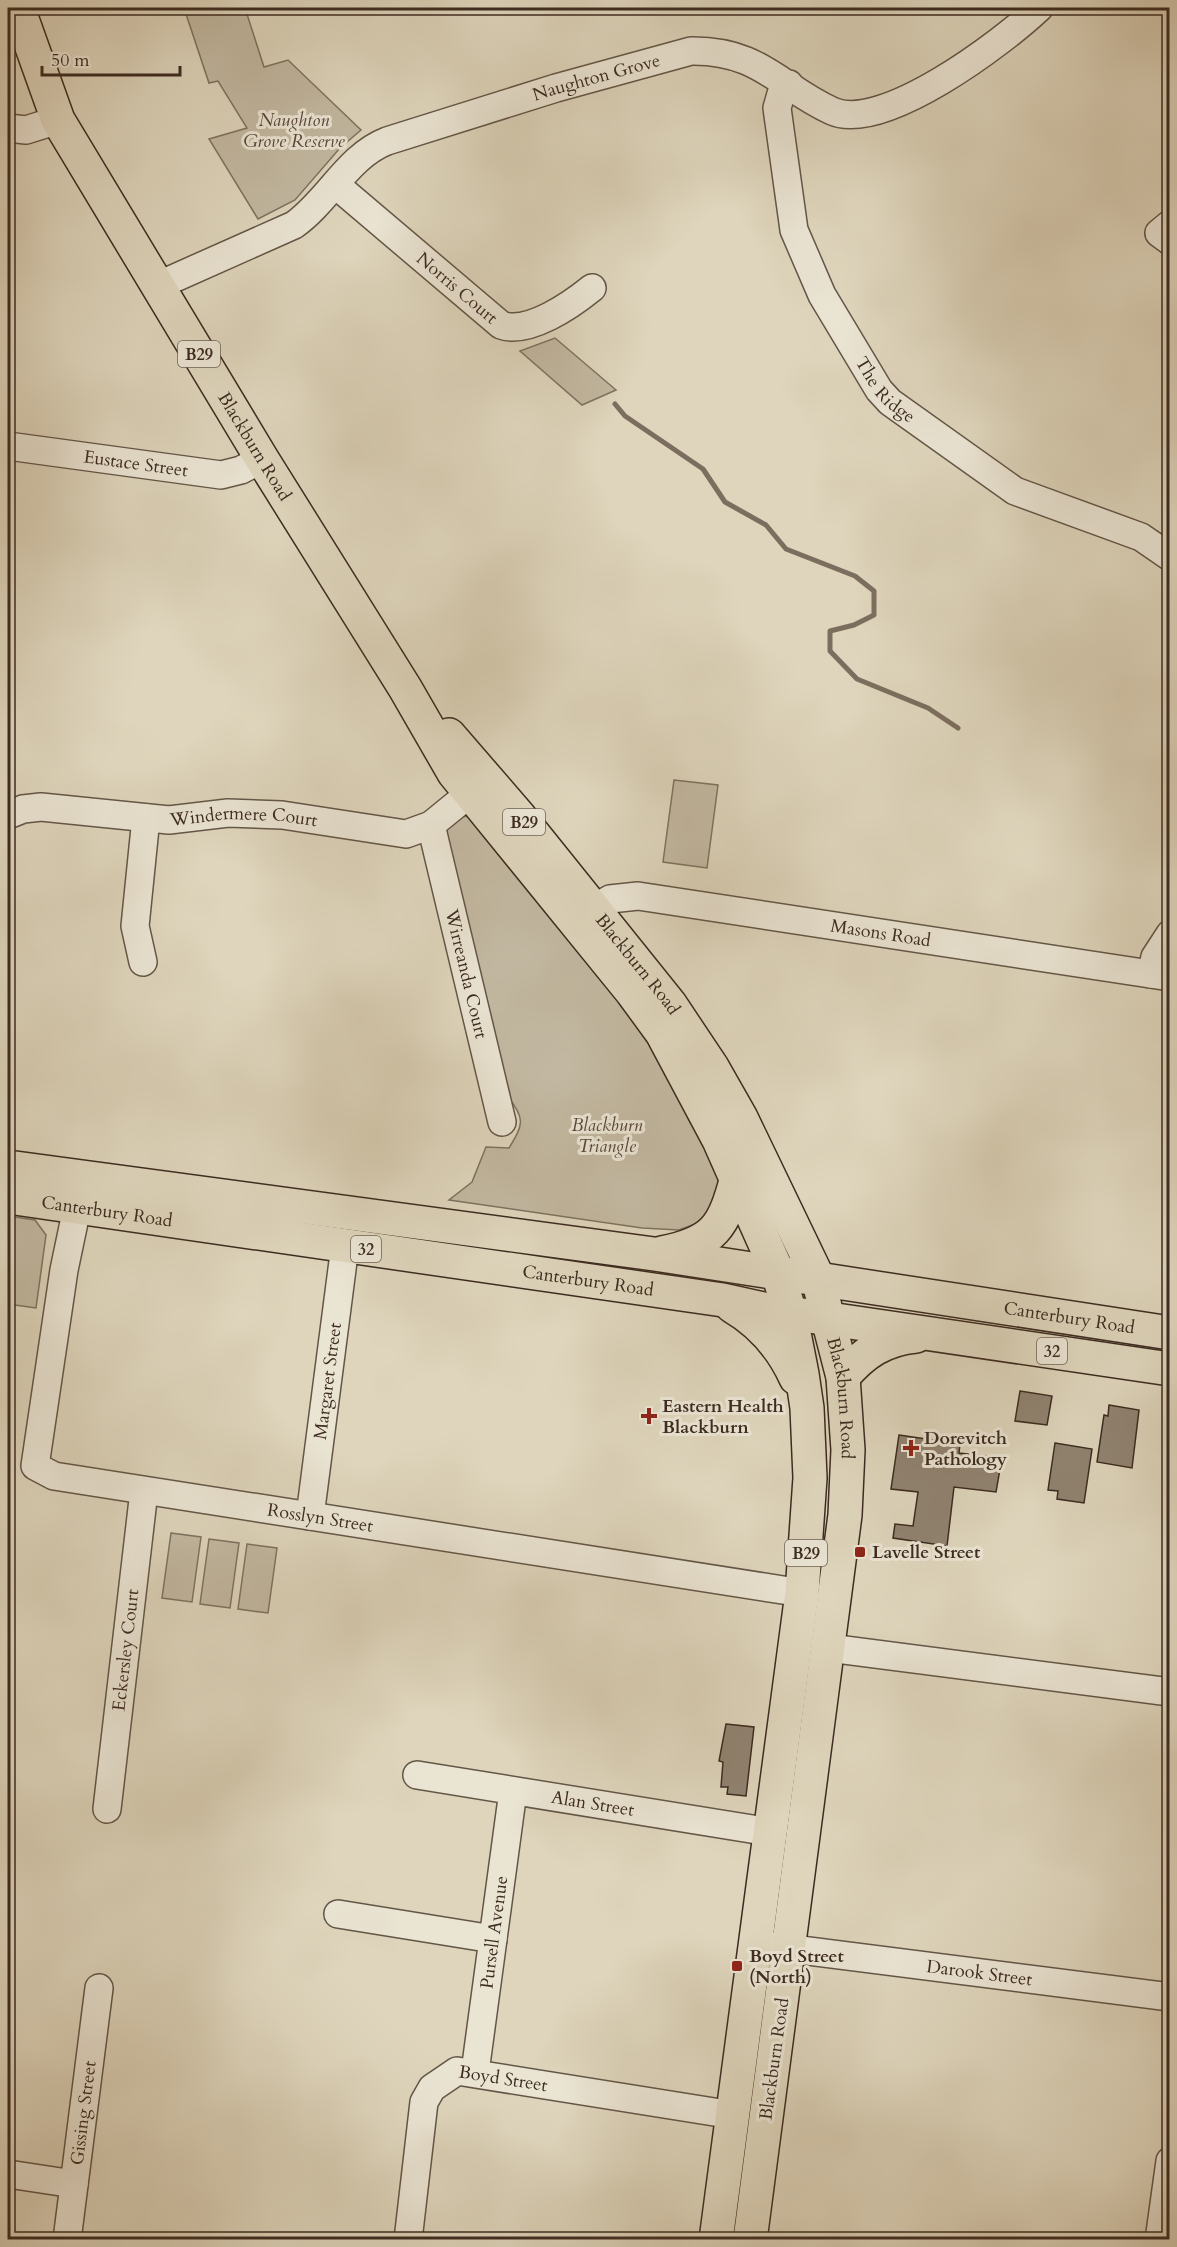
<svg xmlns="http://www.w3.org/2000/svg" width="1177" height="2247" viewBox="0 0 1177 2247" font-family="Cardo,serif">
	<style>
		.green { fill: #c2b8a1; stroke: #7f7260; stroke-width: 1.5 }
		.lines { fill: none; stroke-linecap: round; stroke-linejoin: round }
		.stream { stroke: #7c6e5e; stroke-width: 5 }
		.building { fill: #908371; stroke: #3c2b20; stroke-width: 1.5 }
		.minor-casing { stroke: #645647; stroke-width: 30 }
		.major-casing { stroke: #3c2b20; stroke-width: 36 }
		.minor { stroke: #eae4d3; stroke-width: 27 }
		.major { stroke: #ded5bc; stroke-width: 33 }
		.poi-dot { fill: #8f2418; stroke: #eae4d3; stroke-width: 2 }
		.labels { text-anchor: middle; stroke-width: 6; stroke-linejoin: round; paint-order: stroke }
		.shield { fill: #eae4d3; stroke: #706256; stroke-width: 1.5 }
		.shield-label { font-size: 16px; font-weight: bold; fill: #3c2b20 }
		.street-label { font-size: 18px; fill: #3c2b20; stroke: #eae4d3 }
		.park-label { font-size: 18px; font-style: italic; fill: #57473a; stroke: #eae4d3 }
		.poi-label { font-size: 18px; font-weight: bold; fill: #3c2b20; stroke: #eae4d3; text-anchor: start }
	</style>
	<rect width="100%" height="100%" fill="#ded5bc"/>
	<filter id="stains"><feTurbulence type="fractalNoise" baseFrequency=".00333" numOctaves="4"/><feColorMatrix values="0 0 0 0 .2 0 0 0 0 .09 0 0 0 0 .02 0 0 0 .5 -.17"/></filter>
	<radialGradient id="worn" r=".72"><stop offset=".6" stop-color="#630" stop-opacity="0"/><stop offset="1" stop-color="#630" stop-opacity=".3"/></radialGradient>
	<path class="green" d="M184 8H245L264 67 288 60 361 130 340 148 295 200 258 219 209 139 247 128 218 81 209 83Z
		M555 338 616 390 582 405 520 351Z
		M674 780 718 785 707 868 663 862Z
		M470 816 665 1057 722 1170 714 1217 679 1230 642 1228 449 1200 472 1182 486 1147 509 1148C523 1125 526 1119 508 1097L441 841C449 826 451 817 470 816Z
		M8 1216 35 1220 46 1235 36 1308 8 1304Z
		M171 1533 201 1537 192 1602 162 1598Z
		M209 1539 239 1543 230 1608 200 1604Z
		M247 1544 277 1548 268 1613 238 1609Z"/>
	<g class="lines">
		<path class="stream" d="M615 404 625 416 703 469 725 502 766 525 786 549 855 576 874 591V615L854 625 830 631V651L857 679 928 708 958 728"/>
	</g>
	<path class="building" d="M1020 1391 1052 1396 1047 1425 1015 1421Z
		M1109 1405 1139 1410 1132 1468 1097 1462 1104 1415 1108 1416Z
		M899 1435 960 1444 959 1453 1002 1458 996 1492 954 1487 947 1546 893 1538 895 1524 913 1526 918 1492 891 1489Z
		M1055 1443 1092 1449 1084 1503 1057 1499 1058 1491 1048 1490Z
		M726 1724 754 1727 746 1796 727 1794 728 1787H721L723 1762 719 1761Z"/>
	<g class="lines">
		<defs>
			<g id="minor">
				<path id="s1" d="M789 84 781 94 777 108 794 230 822 295 879 390 890 402 1015 491 1141 537 1170 557"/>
				<path d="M8 128 26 130 58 120"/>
				<path id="s2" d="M336 185 501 325C528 335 571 305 592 288"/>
				<path d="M1170 224 1159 233 1170 241"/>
				<path id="s3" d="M157 286 294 225C328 201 348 156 387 141L556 88 691 51C759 50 778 86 832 111 882 134 1003 42 1039 8"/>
				<path id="s4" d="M8 446 221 475 241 470 262 459"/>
				<path id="s5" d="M8 815 23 809 41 807 169 820 228 813 282 815 406 834 431 825 469 794"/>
				<path id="s6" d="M431 825 502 1122"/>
				<path id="s7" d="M594 908 610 899 638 896 1170 977"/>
				<path d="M143 962 135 926 146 818"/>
				<path d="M1151 974 1155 957 1170 934"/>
				<path id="s8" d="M69 1189 77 1208 64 1270 35 1466 54 1476 802 1593"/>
				<path id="s9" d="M310 1516 345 1246"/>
				<path d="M829 1648 1170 1692"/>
				<path id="s10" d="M417 1775 770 1832"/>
				<path id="s11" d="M107 1809 144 1491"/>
				<path d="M338 1914 493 1939"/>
				<path id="s12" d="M769 1946 1170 1997"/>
				<path id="s13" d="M475 2072 513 1791"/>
				<path d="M8 2174 74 2184"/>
				<path id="s14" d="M67 2240 99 1988"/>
				<path id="s15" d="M408 2240 424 2102 432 2088 457 2071 733 2115"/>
				<path d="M1159 2240 1170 2161"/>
			</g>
			<g id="major">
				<path id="s16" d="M18 8 58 120 262 459 405 688 454 773 632 992 662 1033 719 1140 778 1273 790 1313 802 1374 807 1408 810 1478 802 1593 716 2240"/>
				<path id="s17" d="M449 735 519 816 670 1004 712 1067 741 1118 818 1278 828 1319 843 1377 848 1450 845 1515 750 2240"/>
				<path id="s18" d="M8 1167 654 1254 1170 1333"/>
				<path id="s19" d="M8 1197 723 1300 768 1310 1170 1369"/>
				<path d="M662 1253C714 1243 724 1227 737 1177"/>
				<path d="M732 1306C761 1323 782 1347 796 1378"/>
				<path d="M843 1377C863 1353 884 1339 916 1336"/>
			</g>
		</defs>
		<use href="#minor" class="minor-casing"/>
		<use href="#major" class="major-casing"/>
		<use href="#minor" class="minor"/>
		<use href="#major" class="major"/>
	</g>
	<g class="poi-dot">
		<path d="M646 1407h6v6h6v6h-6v6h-6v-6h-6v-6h6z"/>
		<path d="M908 1439h6v6h6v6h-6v6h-6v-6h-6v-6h6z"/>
		<rect x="854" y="1546" width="12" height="12" rx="3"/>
		<rect x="731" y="1960" width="12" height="12" rx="3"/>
	</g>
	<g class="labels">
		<g class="shield">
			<rect x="178" y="341" width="42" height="26" rx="4.5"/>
			<rect x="503" y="809" width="42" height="26" rx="4.5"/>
			<rect x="351" y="1236" width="30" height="26" rx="4.5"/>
			<rect x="1037" y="1338" width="30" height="26" rx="4.5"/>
			<rect x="785" y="1540" width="42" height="26" rx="4.5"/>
		</g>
		<g class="shield-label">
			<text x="199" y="360">B29</text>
			<text x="524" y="828">B29</text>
			<text x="366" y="1255">32</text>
			<text x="1052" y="1357">32</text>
			<text x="806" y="1559">B29</text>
		</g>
		<g class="street-label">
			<text dy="6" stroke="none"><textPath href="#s3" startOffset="495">Naughton Grove</textPath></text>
			<text dy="6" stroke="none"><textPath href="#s2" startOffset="159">Norris Court</textPath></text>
			<text dy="6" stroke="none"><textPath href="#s1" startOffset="336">The Ridge</textPath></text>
			<text dy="6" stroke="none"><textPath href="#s16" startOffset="500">Blackburn Road</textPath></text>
			<text dy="6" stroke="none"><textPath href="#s4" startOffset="129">Eustace Street</textPath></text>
			<text dy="6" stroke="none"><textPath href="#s5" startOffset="238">Windermere Court</textPath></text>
			<text dy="6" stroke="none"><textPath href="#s7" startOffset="292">Masons Road</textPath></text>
			<text dy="6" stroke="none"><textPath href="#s17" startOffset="297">Blackburn Road</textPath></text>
			<text dy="6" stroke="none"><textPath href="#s6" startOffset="153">Wirreanda Court</textPath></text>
			<text dy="6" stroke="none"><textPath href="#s19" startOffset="100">Canterbury Road</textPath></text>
			<text dy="6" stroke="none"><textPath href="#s19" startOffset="586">Canterbury Road</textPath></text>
			<text dy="6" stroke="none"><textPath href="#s18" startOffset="1072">Canterbury Road</textPath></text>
			<text dy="6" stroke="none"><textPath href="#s9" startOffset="136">Margaret Street</textPath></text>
			<text dy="6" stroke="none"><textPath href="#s17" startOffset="783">Blackburn Road</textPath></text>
			<text dy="6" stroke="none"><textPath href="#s8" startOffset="573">Rosslyn Street</textPath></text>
			<text dy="6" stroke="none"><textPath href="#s11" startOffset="160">Eckersley Court</textPath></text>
			<text dy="6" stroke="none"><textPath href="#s10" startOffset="178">Alan Street</textPath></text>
			<text dy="6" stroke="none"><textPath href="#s13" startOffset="141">Pursell Avenue</textPath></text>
			<text dy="6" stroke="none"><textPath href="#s12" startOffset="212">Darook Street</textPath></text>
			<text transform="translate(774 2059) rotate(-82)" y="6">Blackburn Road</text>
			<text dy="6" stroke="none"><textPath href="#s15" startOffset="232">Boyd Street</textPath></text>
			<text dy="6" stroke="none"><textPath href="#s14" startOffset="128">Gissing Street</textPath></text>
		</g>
		<g class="park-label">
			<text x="294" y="126">Naughton<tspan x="294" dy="21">Grove Reserve</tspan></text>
			<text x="607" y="1131">Blackburn<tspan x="607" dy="21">Triangle</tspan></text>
		</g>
		<g class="poi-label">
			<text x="662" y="1412">Eastern Health<tspan x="662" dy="21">Blackburn</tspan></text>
			<text x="924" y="1444">Dorevitch<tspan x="924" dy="21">Pathology</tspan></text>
			<text x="872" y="1558">Lavelle Street</text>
			<text x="749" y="1962">Boyd Street<tspan x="749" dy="21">(North)</tspan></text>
		</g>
	</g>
	<rect width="1177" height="2247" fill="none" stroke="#ded5bc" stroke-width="30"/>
	<rect x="9" y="9" width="1159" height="2229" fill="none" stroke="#3c2b20" stroke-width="3"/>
	<rect x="15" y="15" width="1147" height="2217" fill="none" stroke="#3c2b20" stroke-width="1.5"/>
	<path d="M42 66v9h138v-9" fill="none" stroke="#3c2b20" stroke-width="3"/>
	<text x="51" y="66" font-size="18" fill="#3c2b20" stroke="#eae4d3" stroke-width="4.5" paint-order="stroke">50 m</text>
	<rect width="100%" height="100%" filter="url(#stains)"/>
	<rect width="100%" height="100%" fill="url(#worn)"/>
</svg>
